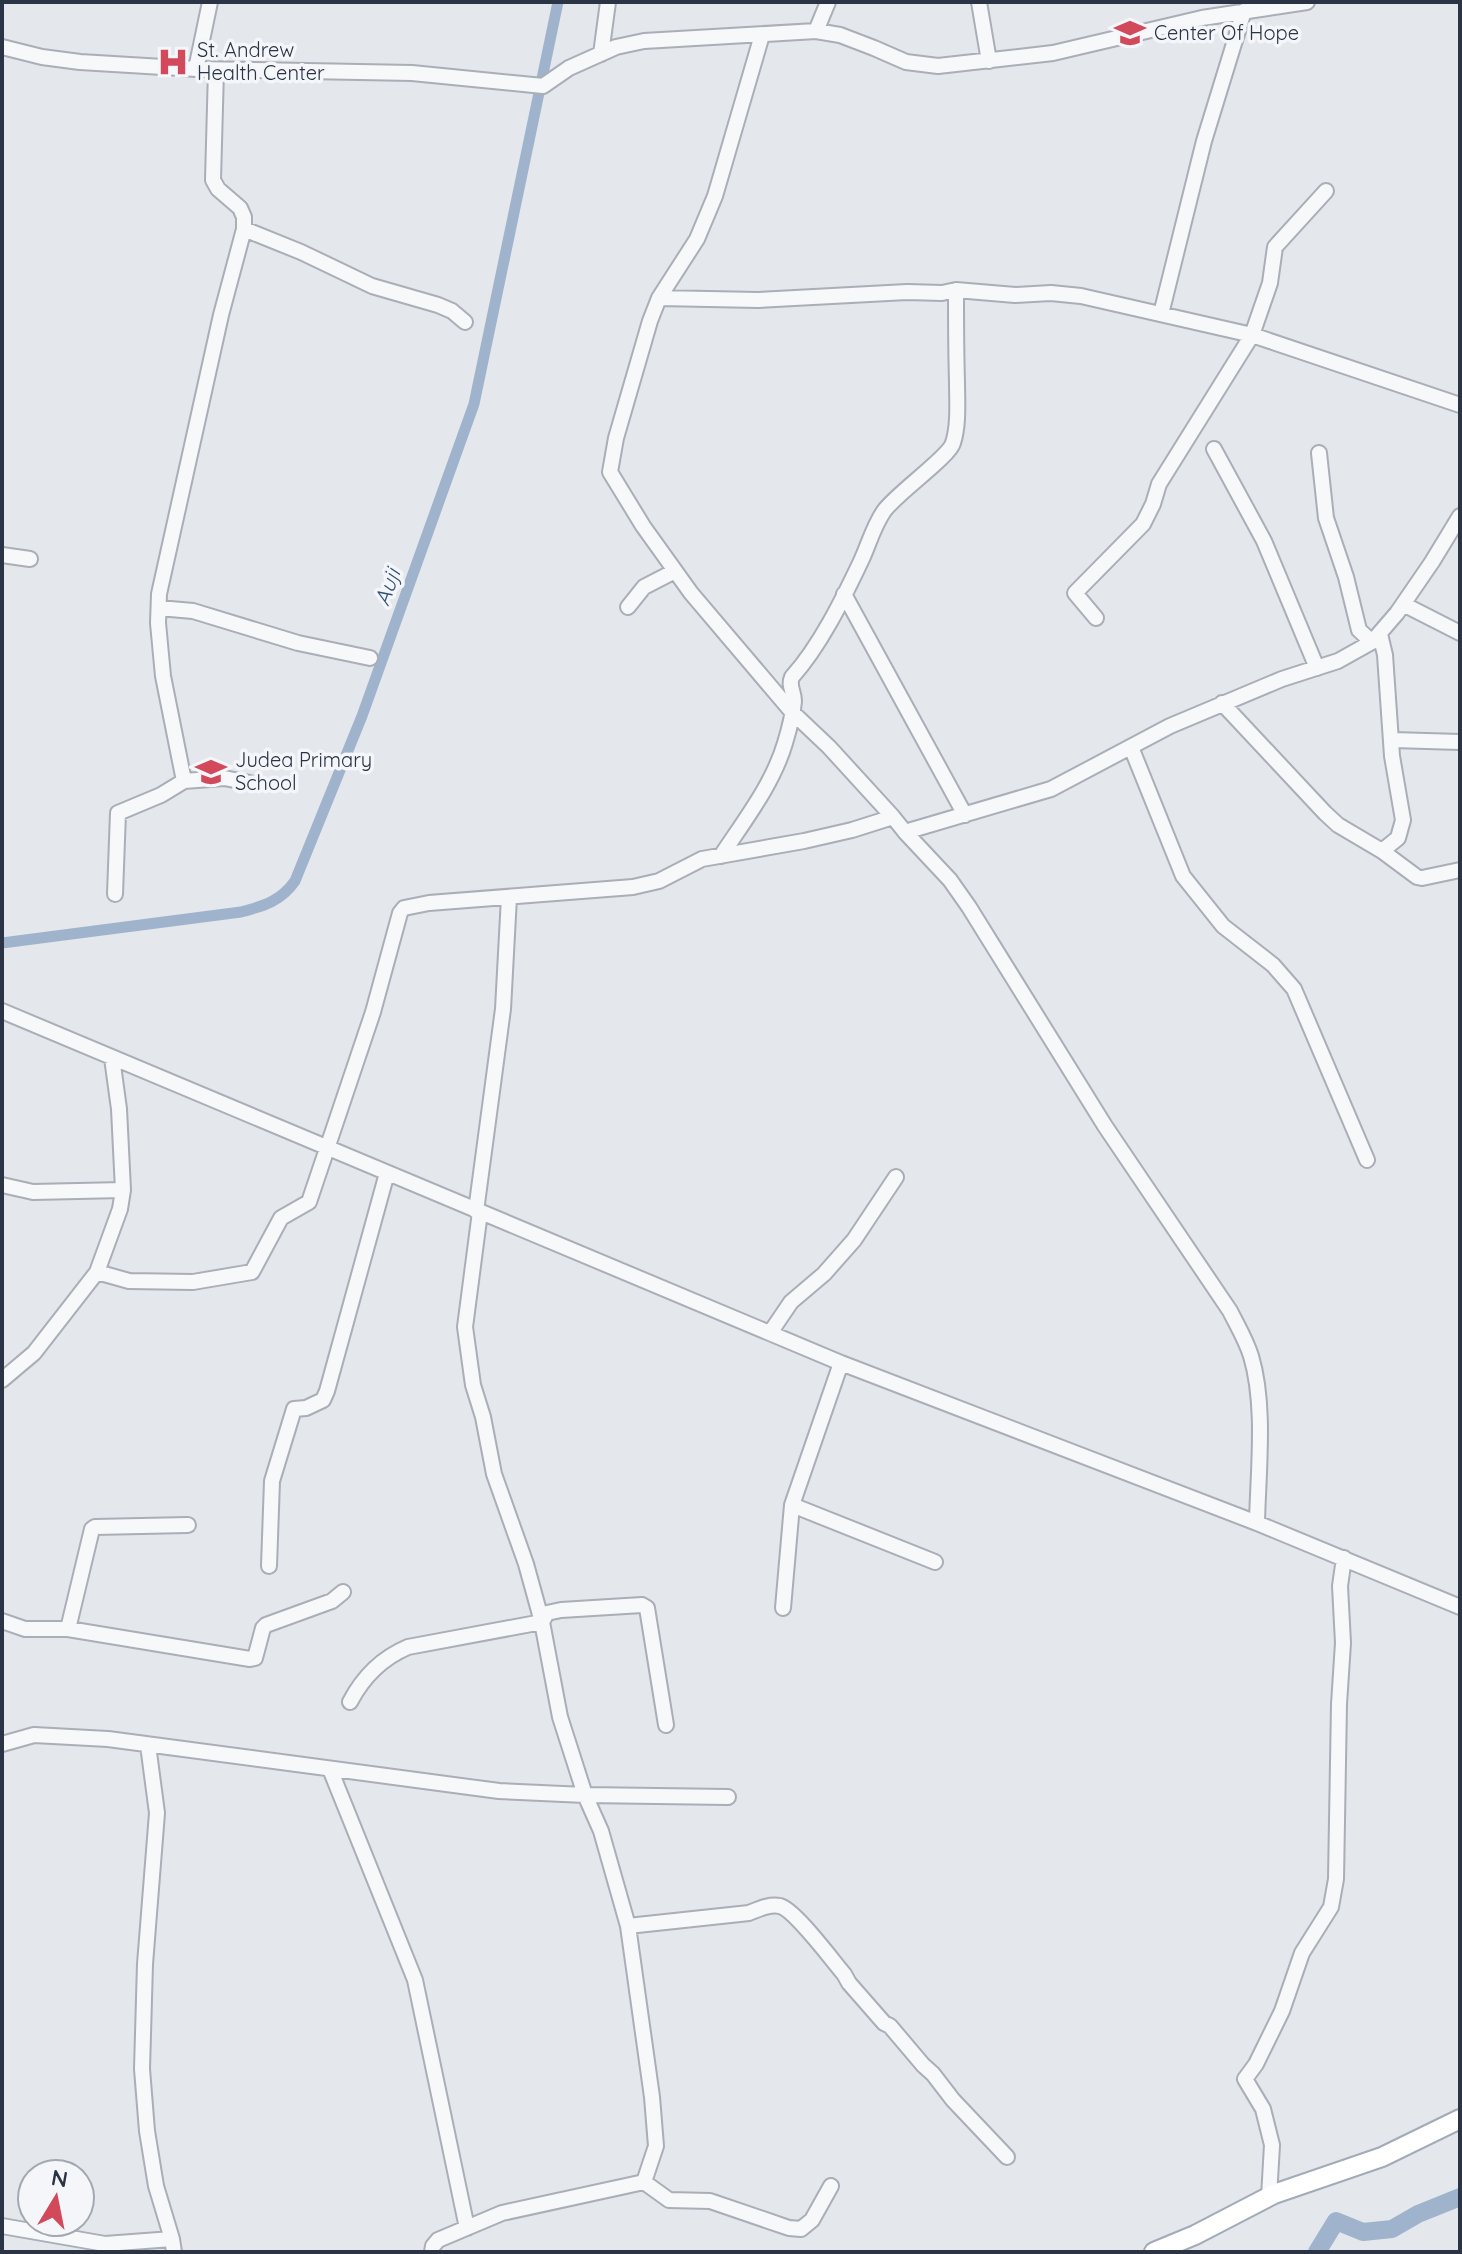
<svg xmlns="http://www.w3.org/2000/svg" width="1462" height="2254" viewBox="0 0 1462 2254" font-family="Quicksand,sans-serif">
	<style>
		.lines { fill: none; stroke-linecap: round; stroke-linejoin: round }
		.canal { stroke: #9fb4cc; stroke-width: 11 }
		.river { stroke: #9fb4cc; stroke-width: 18 }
		.minor-casing { stroke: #a9aeb7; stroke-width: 18 }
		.major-casing { stroke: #a3abb8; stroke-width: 22 }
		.minor { stroke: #f7f8fa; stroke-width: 14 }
		.major { stroke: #fff; stroke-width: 18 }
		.labels { text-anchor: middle; stroke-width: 7; stroke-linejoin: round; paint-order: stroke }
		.poi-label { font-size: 20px; fill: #2b3445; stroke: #f4f6f9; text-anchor: start }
		.water-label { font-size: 22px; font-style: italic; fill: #34527a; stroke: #f4f6f9 }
	</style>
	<rect width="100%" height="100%" fill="#e4e7ec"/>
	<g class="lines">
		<path class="canal" d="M2 943 241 912C264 906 281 901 295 881L362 716 474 404 558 2"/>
		<path class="river" d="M1317 2252 1336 2221 1363 2232 1392 2229 1418 2214 1460 2197"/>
		<defs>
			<path id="minor" d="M979 2 989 61
				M816 31 828 2
				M762 35 715 196 697 239 659 298 650 321 616 438 610 472 643 526 691 593 792 712 829 747 893 817
				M2 47 42 57 80 62 196 69 412 73 543 86 569 68 616 47 644 41 816 31 840 35 874 48 906 62 938 66 1053 53 1202 18 1307 2
				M601 54 608 2
				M196 69 210 2
				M216 70 213 180 218 189 240 208 244 217V229L221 315 159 594 158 623 163 676 184 781 224 778 250 783
				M244 229 301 252 372 286 438 305 452 311 465 322
				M659 298 758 300 907 292 942 293 956 290 1015 295 1051 293 1081 296 1252 335 1460 405
				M1161 314 1204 141 1244 11
				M1214 449 1264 541 1317 668
				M1319 453 1326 518 1346 577 1359 630 1372 642
				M2 555 30 559
				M844 594 965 815
				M1403 604 1460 633
				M628 607 644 587 675 571
				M159 608 193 611 298 643 370 658
				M1096 618 1075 593 1143 524 1153 504 1159 484 1252 335 1270 283 1275 247 1326 191
				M1222 703 1325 813 1338 825 1382 851 1398 838 1403 820 1392 756 1385 655 1380 634
				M1393 740 1460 742
				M1131 747 1183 876 1223 926 1273 965 1294 989 1367 1160
				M905 832 950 880 969 907 1105 1126 1230 1311C1237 1325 1246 1340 1251 1356 1266 1406 1258 1471 1257 1523
				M1382 851 1417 877 1422 878 1460 870
				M721 856C744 821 773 784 785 743 789 730 793 714 794 701 794 691 788 686 792 677 820 646 843 599 861 561 869 544 873 527 884 511 897 493 949 457 953 443 959 424 957 401 957 382 956 351 956 321 956 290
				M115 894 118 813 161 795 184 781
				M2 1011 841 1363 1257 1523 1460 1607
				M2 1185 33 1192 123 1190
				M476 1211 503 1009 509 897
				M480 1212 465 1327 473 1385 483 1417 494 1474 526 1564 542 1622 560 1717 585 1795 601 1831 628 1926 652 2097 656 2146 644 2182 669 2200 710 2201 789 2228 801 2229 812 2220 831 2186
				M97 1272 129 1281 193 1282 252 1272 281 1218 309 1202 373 1012 400 913 404 908 429 903 633 887 659 881 702 859 804 841 852 830 893 817 905 832 1051 789 1170 726 1282 679 1338 661 1372 642 1397 613 1432 562 1460 516
				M770 1333 791 1302 824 1274 854 1240 896 1177
				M2 1380 34 1353 97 1272 120 1209 123 1190 119 1109 112 1058
				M792 1505 935 1562
				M269 1566 272 1481 294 1409 306 1408 323 1400 327 1391 387 1173
				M783 1608 792 1505 841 1363
				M2 1621 25 1629H68L250 1659 255 1658 263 1628 266 1625 332 1601 343 1592
				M68 1629 92 1529 95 1527 188 1525
				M350 1702C363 1677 382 1658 408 1647L542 1622 547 1613 561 1610 642 1605 647 1608 666 1725
				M2 1744 34 1735 108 1739 499 1791 585 1795 728 1797
				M148 1745 157 1813 145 1964 142 2069 147 2131 156 2186 172 2239
				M330 1769 415 1980 467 2228
				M628 1926 749 1913C759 1909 769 1904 780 1906 795 1910 832 1960 844 1974L849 1983 884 2023 890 2026 923 2065 933 2074 953 2100 1007 2157
				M1269 2197 1272 2145 1263 2109 1245 2079 1256 2064 1282 2011 1302 1953 1331 1907 1336 1879 1339 1704 1343 1643 1340 1586 1344 1558
				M2 2226 105 2244 172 2239 174 2252
				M432 2252 433 2246 438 2240 502 2213 644 2182"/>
			<path id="major" d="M1154 2252 1195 2235 1274 2194 1382 2157 1460 2119"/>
		</defs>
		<use href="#minor" class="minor-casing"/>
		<use href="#major" class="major-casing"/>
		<use href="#minor" class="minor"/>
		<use href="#major" class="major"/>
	</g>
	<defs>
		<symbol id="school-bare" viewBox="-9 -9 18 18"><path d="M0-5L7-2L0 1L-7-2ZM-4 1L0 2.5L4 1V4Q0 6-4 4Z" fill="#d1495b" stroke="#f4f6f9" stroke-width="2.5" paint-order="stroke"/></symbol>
		<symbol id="hospital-bare" viewBox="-9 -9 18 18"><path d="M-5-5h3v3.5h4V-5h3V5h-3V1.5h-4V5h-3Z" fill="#d1495b" stroke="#f4f6f9" stroke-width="2.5" paint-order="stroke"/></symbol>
	</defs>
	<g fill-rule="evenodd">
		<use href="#school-bare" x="1108" y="11" width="44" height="44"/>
		<use href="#hospital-bare" x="151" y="40" width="44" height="44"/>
		<use href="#school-bare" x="189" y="750" width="44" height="44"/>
	</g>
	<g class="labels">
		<g class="poi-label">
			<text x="1154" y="40">Center Of Hope</text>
			<text x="197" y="57">St. Andrew<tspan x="197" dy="23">Health Center</tspan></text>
			<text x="235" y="767">Judea Primary<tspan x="235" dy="23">School</tspan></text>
		</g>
		<g class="water-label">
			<text transform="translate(387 587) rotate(-70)" y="8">Auji</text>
		</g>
	</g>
	<rect width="1462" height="2254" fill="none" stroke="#2b3445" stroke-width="8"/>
	<g transform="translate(56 2198) rotate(10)"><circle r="38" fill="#f4f6f9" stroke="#a4a8b1" stroke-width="2"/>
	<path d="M0-6L14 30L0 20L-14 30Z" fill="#d1495b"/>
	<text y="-12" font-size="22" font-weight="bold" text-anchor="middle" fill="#2b3445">N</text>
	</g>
</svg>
